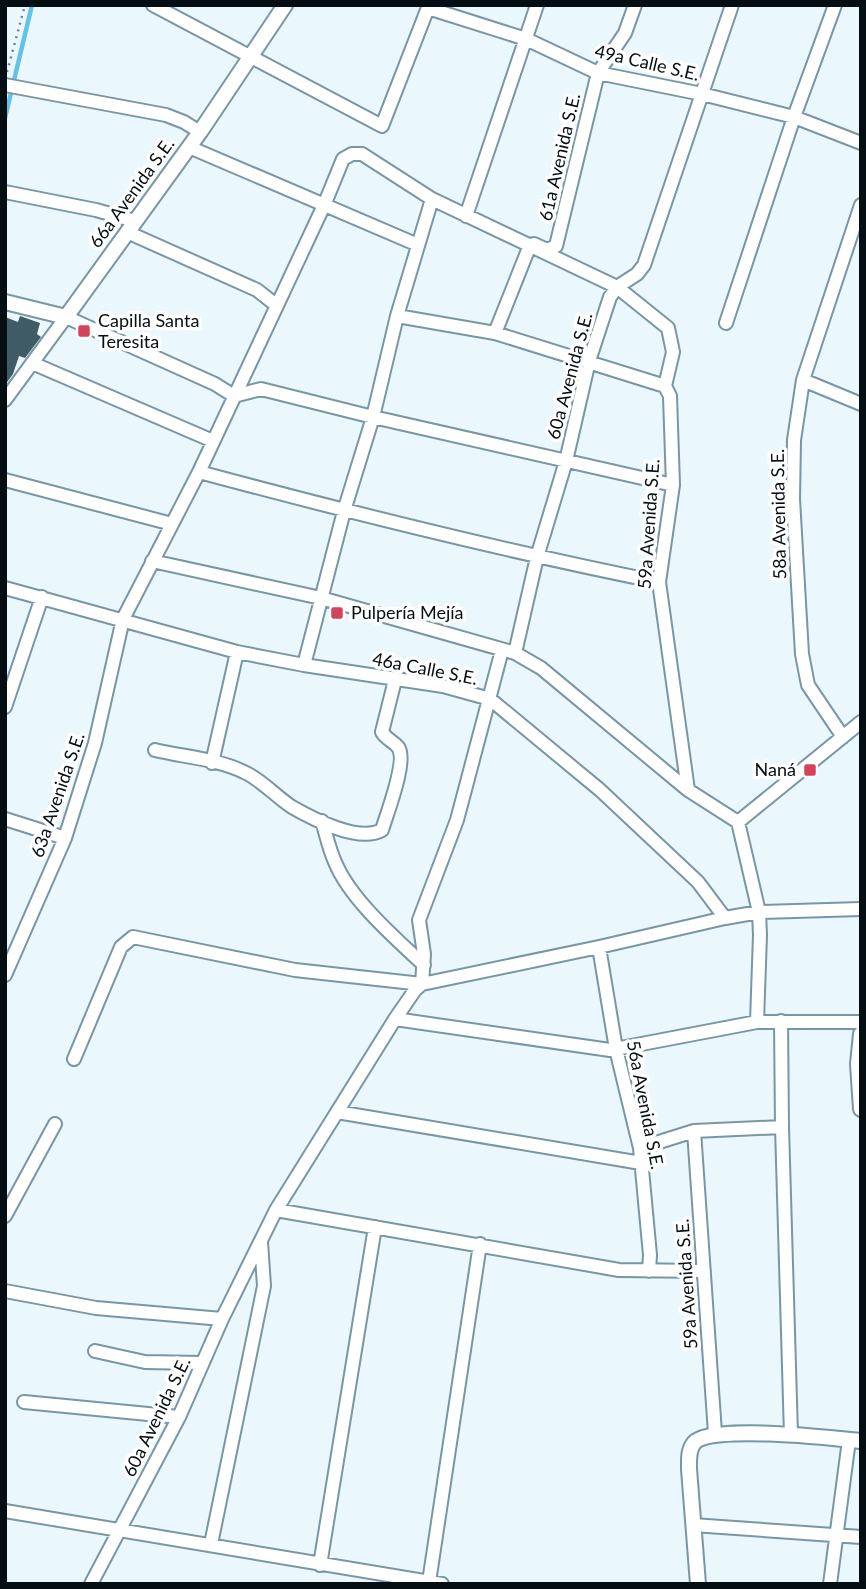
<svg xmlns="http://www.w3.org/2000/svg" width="866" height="1589" viewBox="0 0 866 1589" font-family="Lato,sans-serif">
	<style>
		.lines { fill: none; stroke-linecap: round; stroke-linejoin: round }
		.stream { stroke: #61c3e7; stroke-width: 4.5 }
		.building { fill: #3e5b66 }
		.minor-casing { stroke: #7896a3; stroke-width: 16 }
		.tertiary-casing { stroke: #7896a3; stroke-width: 18 }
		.path { stroke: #758186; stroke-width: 2.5; stroke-dasharray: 2 5; stroke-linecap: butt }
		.minor { stroke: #fff; stroke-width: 12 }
		.tertiary { stroke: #fff; stroke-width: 14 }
		.poi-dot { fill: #d3435a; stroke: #fff; stroke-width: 2.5 }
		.labels { text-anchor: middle; stroke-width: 7; stroke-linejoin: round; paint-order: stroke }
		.street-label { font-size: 18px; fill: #040e13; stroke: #fff }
		.poi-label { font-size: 18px; fill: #040e13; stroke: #fff; text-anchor: start }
	</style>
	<rect width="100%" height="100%" fill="#eaf7fc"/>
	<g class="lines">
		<path class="stream" d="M5 118 32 5"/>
	</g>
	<path class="building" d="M20 316 40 323 37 334 41 337 25 358 19 356 13 374 5 385V317L18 322Z"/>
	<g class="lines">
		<defs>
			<path id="minor" d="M153 5 382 126 429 5
				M428 8 526 39 598 73 702 94 794 117 861 143
				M5 85 166 115 184 122 200 132
				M189 147 418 245
				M5 192 96 210 135 221
				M466 216 537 5
				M127 232 257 290 276 305
				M397 316 495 333 665 386
				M726 323 794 117 835 5
				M495 333 530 245 534 244 547 250 556 246 598 73 625 33 635 5
				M32 363 213 441
				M803 380 861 404
				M665 386 670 396 673 485 659 582 688 790
				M5 400 66 317 215 384 234 396 261 389 373 417 673 485
				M199 472C352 513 504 551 659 582
				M5 480 172 524
				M152 561 321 598 515 653 541 668 688 790 738 822 759 912 760 935 757 1022
				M5 588 237 652 304 665 443 686 490 699 600 790 698 882 725 918
				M515 653 537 557 566 461 589 361 610 297 617 287 637 274 644 265 732 5
				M304 665 344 511 373 417 397 316 432 199
				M5 707 42 597
				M843 737 808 685 802 654 793 499 794 440 803 380 861 205
				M155 750C184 757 218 759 244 772 262 780 275 796 292 807 313 819 359 843 382 830 387 813 408 760 398 747 393 741 386 739 382 732L395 680
				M212 763 237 652
				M5 819 65 838
				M322 821C326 834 329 849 335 862 350 899 395 938 424 965
				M738 822 861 722
				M599 947 616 1049 640 1148 650 1255 649 1271
				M5 975 65 838 95 743 123 619 199 472 325 203 343 159 352 154H362L432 199 617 287 668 328 673 352 665 386
				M395 1019 610 1050 757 1022H861
				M781 1021 782 1127 791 1435
				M74 1059 121 947 133 937 295 970 422 984 599 947 725 918 759 912 861 909
				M337 1112 641 1163
				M694 1131 715 1433
				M640 1148 694 1131 782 1127
				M276 1210 619 1270 704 1271
				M5 1216 55 1124
				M5 1291 96 1308 222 1319
				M95 1351 145 1362 202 1363
				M24 1402 179 1417
				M5 1511 442 1584
				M693 1525 861 1537
				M211 1544 264 1286 261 1242
				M320 1565 375 1227
				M429 1582 480 1244
				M91 1584 179 1417 222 1319 276 1210 395 1019 415 990 422 984 424 954 419 920 457 820 502 650
				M830 1584 849 1440"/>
			<path id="tertiary" d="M5 302 66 317 200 132 285 5
				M861 1034 858 1064 861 1109
				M698 1584 689 1469C689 1461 688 1450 694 1443 709 1424 833 1438 861 1441"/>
		</defs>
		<use href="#minor" class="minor-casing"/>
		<use href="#tertiary" class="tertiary-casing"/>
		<path class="path" d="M7 72 25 5"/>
		<use href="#minor" class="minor"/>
		<use href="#tertiary" class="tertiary"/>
	</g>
	<g class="poi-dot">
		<rect x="77" y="324" width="14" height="14" rx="3.5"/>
		<rect x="330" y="606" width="14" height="14" rx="3.5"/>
		<rect x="803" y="763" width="14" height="14" rx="3.5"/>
	</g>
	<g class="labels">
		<g class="street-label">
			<text transform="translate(647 63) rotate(13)" y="6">49a Calle S.E.</text>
			<text transform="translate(560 157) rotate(-77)" y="6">61a Avenida S.E.</text>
			<text transform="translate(132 193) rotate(-54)" y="6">66a Avenida S.E.</text>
			<text transform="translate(570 376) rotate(-75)" y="6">60a Avenida S.E.</text>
			<text transform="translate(779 514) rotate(-91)" y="6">58a Avenida S.E.</text>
			<text transform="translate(649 524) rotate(-86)" y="6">59a Avenida S.E.</text>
			<text transform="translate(425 669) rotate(11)" y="6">46a Calle S.E.</text>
			<text transform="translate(58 795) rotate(-71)" y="6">63a Avenida S.E.</text>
			<text transform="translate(645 1105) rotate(79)" y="6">56a Avenida S.E.</text>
			<text transform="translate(687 1284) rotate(-94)" y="6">59a Avenida S.E.</text>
			<text transform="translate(157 1417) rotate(-64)" y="6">60a Avenida S.E.</text>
		</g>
		<g class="poi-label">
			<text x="98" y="327">Capilla Santa<tspan x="98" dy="21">Teresita</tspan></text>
			<text x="351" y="619">Pulpería Mejía</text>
			<text x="796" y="776" text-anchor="end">Naná</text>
		</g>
	</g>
	<rect width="866" height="1589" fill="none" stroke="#040e13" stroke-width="14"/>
</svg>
